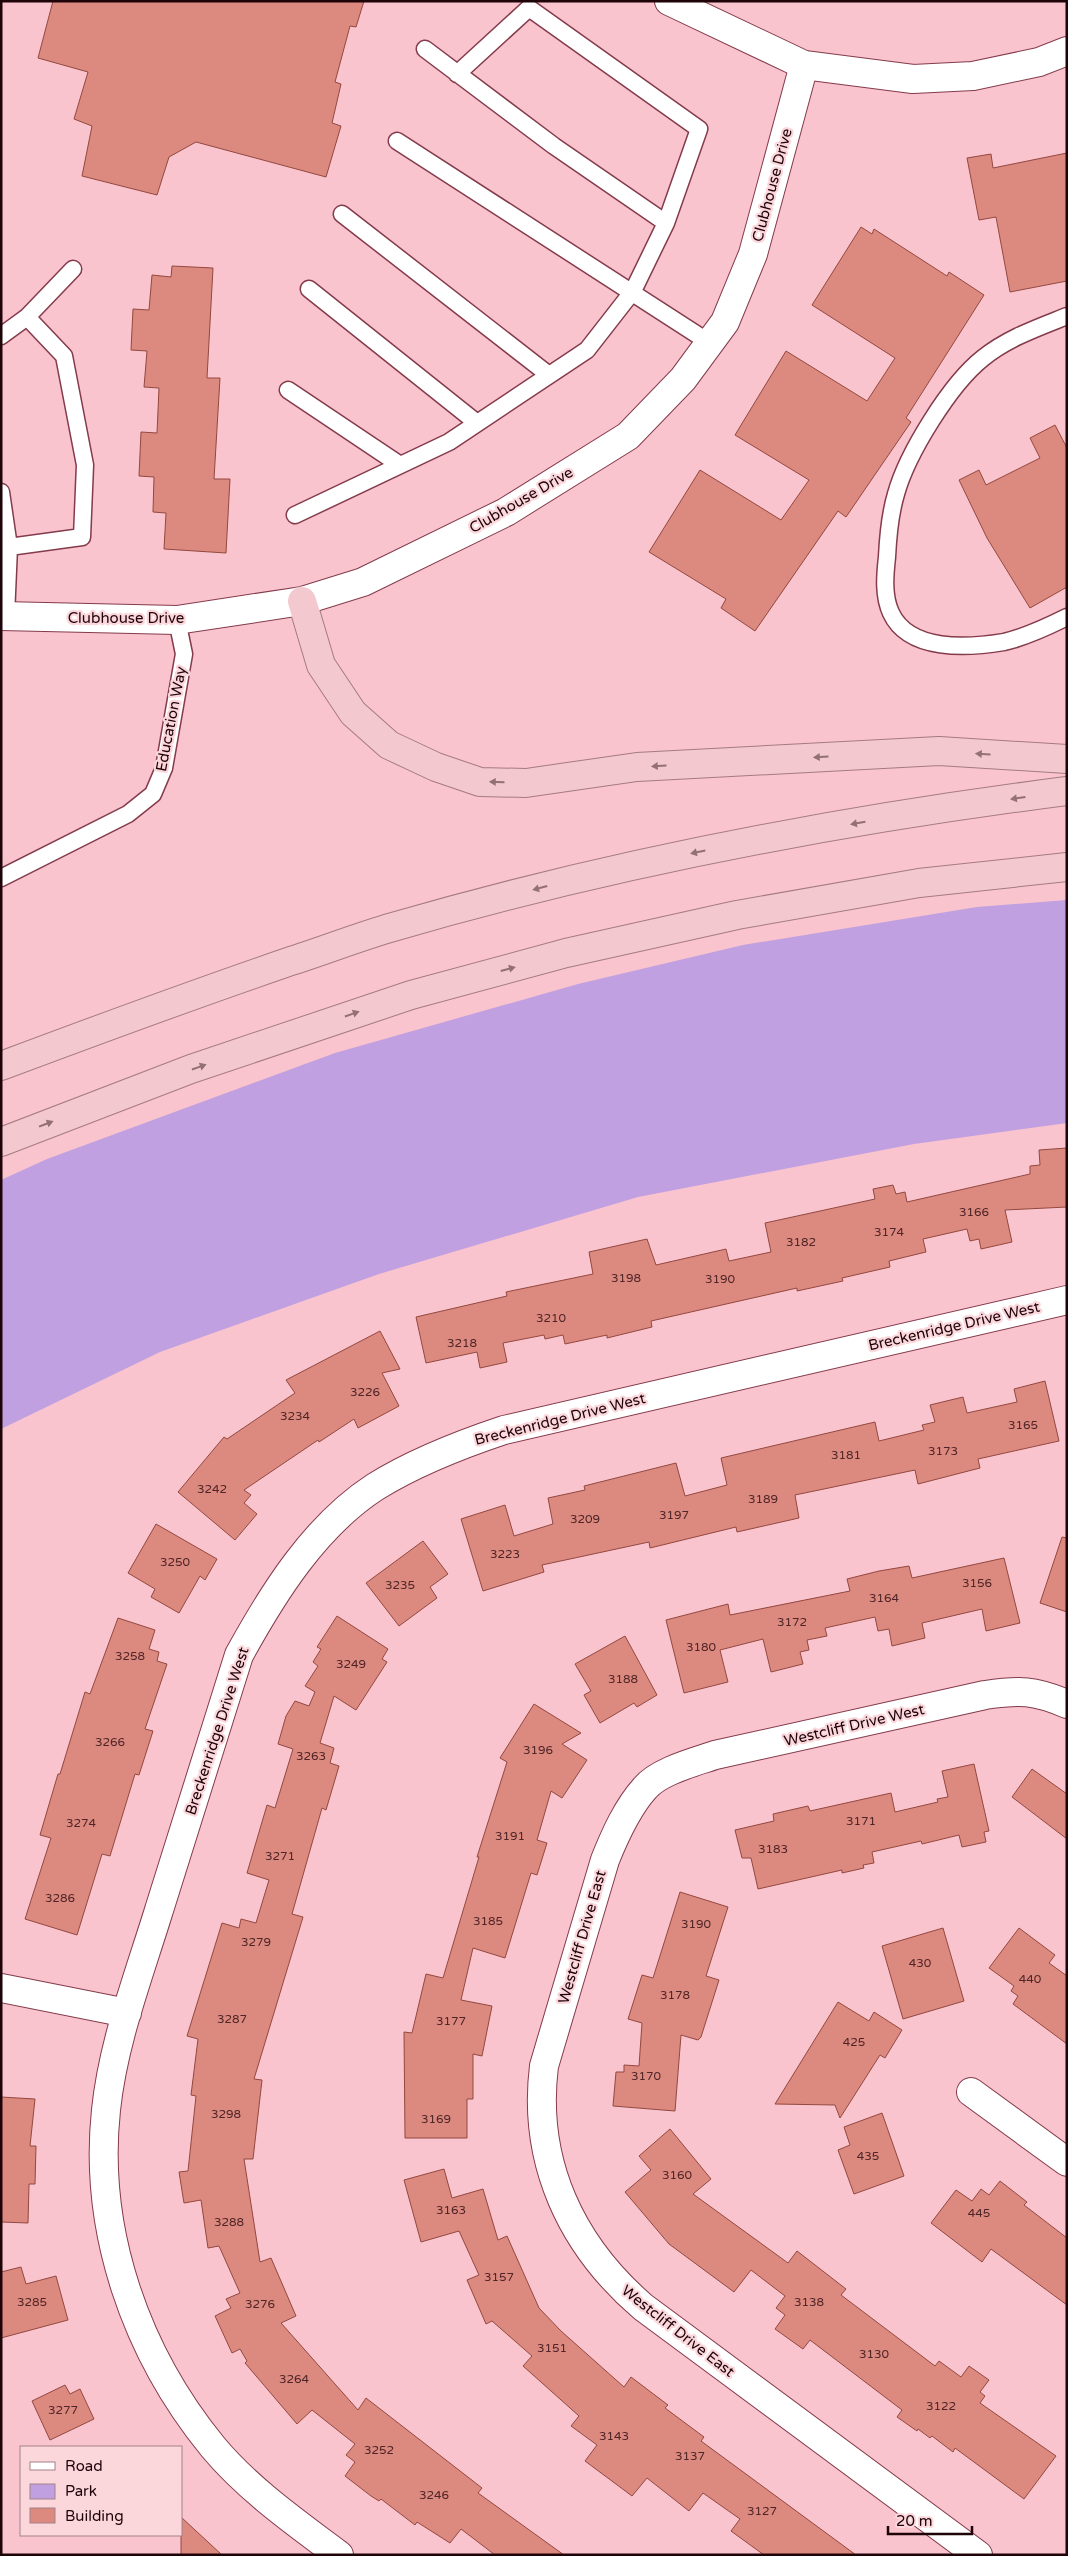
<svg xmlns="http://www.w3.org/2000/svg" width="1068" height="2556" viewBox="0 0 1068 2556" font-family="'Varela Round',sans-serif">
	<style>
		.green { fill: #c1a0e1 }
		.building { fill: #dc897f; stroke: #934840 }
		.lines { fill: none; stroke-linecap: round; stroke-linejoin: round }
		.service-casing { stroke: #843b4c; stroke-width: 19 }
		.minor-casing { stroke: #843b4c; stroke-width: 30 }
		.tertiary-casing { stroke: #843b4c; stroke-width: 30 }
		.trunk-casing { stroke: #a67a82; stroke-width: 30 }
		.service { stroke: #fff; stroke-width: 16 }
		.minor { stroke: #fff; stroke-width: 28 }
		.tertiary { stroke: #fff; stroke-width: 28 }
		.trunk { stroke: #f3c8cf; stroke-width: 28 }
		.oneway { fill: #936f76 }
		.labels { text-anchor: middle; stroke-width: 4.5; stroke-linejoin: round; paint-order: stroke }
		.number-label { font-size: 12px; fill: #4e2426 }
		.street-label { font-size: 15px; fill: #1e0309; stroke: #fbd7dc }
	</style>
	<rect width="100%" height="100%" fill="#f9c4cd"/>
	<path class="green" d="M1067 900V1123L914 1144 638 1197 379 1274 160 1352 1 1429V1180L47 1159 335 1053 578 984 743 945 977 907Z"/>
	<path class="building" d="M53 1H364L356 27 350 26 335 82 341 84 332 123 341 126 326 177 196 142 169 157 157 195 82 176 92 126 74 119 88 72 38 58Z
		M1067 153V281L1010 292 996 217 979 220 967 158 991 154 993 168Z
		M861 227 872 234 874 229 947 276 949 272 984 295 906 418 911 422 846 517 838 511 755 631 721 608 726 599 649 552 700 470 781 520 809 480 735 435 786 351 867 401 895 358 812 305Z
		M172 266 213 268 207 378H220L214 479H230L226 553 164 549 166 513 153 512 154 477 139 476 141 432 157 433 159 388 144 387 147 351 131 350 133 309 149 310 152 275 171 277Z
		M1055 425 1067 448V587L1030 608 987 538 959 480 979 470 986 485 1040 458 1030 438Z
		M1067 1148V1207L1005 1210 1012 1242 981 1249 979 1239 970 1241 967 1229 923 1239 926 1252 889 1261 890 1267 842 1278 843 1281 797 1291V1288L651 1321 652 1327 607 1338V1335L565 1344 563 1335 545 1339 544 1335 503 1343 507 1362 480 1368 477 1352 426 1363 416 1317 507 1296 506 1292 593 1274 589 1252 647 1239 656 1265 726 1249 729 1261 771 1252 765 1223 875 1199 873 1189 893 1185 896 1194 905 1192 907 1202 1030 1174V1166L1040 1165 1039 1150Z
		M380 1331 400 1369 382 1373 399 1406 358 1428 354 1419 319 1442 318 1440 244 1490 251 1495 244 1503 257 1514 235 1540 178 1492 224 1437 227 1439 295 1393 286 1380Z
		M1045 1381 1059 1441 978 1459 980 1468 918 1484 915 1470 795 1495 799 1518 737 1532 736 1527 650 1548 649 1542 542 1565 544 1572 483 1591 461 1519 505 1505 514 1536 553 1524 548 1498 585 1490 584 1486 676 1463 685 1496 727 1485 721 1458 875 1422 879 1441 924 1430 922 1425 935 1422 930 1405 963 1397 967 1413 1017 1402 1014 1389Z
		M156 1524 217 1559 205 1580 200 1576 179 1613 151 1597 155 1589 128 1573Z
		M1062 1537 1067 1538V1612L1040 1603Z
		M423 1541 448 1574 430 1587 437 1598 399 1626 366 1583Z
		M1004 1558 1020 1623 986 1631 982 1609 922 1623 925 1638 892 1646 889 1629 878 1631 875 1617 825 1628 827 1636 807 1640 809 1650 800 1652 803 1664 771 1672 763 1639 720 1650 728 1682 684 1693 666 1620 728 1604 730 1615 850 1591 847 1579 879 1571 909 1566 912 1578Z
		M337 1616 388 1649 382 1659 387 1662 356 1710 334 1696 320 1743 334 1748 330 1763 339 1766 326 1810 322 1808 292 1914 303 1917 254 2079 262 2080 253 2159H244L260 2262 271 2258 296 2316 281 2323 358 2410 366 2398 482 2488 478 2493 564 2555H495L461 2529 450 2543 417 2522 415 2525 381 2499 379 2501 371 2496 345 2476 355 2462 346 2455 355 2444 312 2410 297 2424 245 2363 247 2361 240 2349 232 2353 215 2316 231 2308 226 2299 240 2293 219 2246 208 2248 201 2200 184 2203 179 2172 188 2171 196 2096 191 2095 198 2039 187 2036 222 1923 239 1928 241 1919 256 1923 269 1880 247 1873 267 1805 275 1808 293 1749 278 1744 286 1716 295 1701 309 1706 315 1692 305 1686 318 1666 313 1662 321 1649 317 1647Z
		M118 1618 155 1630 149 1649 159 1652 157 1661 167 1664 145 1729 153 1731 139 1775 135 1774 110 1856 102 1854 77 1935 25 1919 51 1838 40 1835 58 1774H60L85 1692 90 1694Z
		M625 1636 657 1695 637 1707 634 1703 600 1723 584 1695 591 1691 575 1664Z
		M534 1704 581 1733 562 1744 587 1760 562 1798 551 1791 537 1840 547 1843 537 1875 531 1873 505 1958 473 1948 461 2000 492 2006 482 2056 473 2054V2099H467V2138H405L404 2032 412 2033 426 1974 443 1978 479 1857H477L507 1762 500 1758Z
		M974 1764 989 1831 984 1832 986 1842 962 1847 959 1835 922 1844 921 1841 872 1852 874 1863 863 1865 864 1868 842 1873V1870L758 1889 751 1858H742L735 1830 774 1821 773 1814 808 1806 810 1811 891 1793 895 1812 938 1802 937 1799 948 1797 942 1771Z
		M1032 1769 1067 1794V1839L1012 1797Z
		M680 1892 728 1907 706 1976 719 1980 701 2037 698 2040 681 2035 675 2111 613 2106 616 2072H624V2065L639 2066 642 2023 628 2019 642 1975 653 1978Z
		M943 1928 964 2001 903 2019 882 1946Z
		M1019 1928 1055 1955 1049 1963 1067 1976V2044L1013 2004 1018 1996 1011 1991 1014 1986 989 1968Z
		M838 2002 869 2021 874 2012 902 2030 885 2058 880 2055 840 2118 835 2105 775 2104Z
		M1 2097 35 2099 30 2146H36L35 2184H29L28 2223 1 2222Z
		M882 2113 904 2176 854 2194 838 2150 850 2145 844 2127Z
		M670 2129 711 2179 693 2194 788 2263 797 2251 846 2289 841 2295 935 2366 939 2361 961 2377 969 2366 989 2380 980 2392 985 2396 980 2403 1056 2456 1024 2499 955 2448 953 2452 932 2436 930 2438 918 2429 917 2431 897 2417 902 2410 810 2340 803 2349 775 2329 785 2315 776 2308 785 2296 751 2270 734 2292 669 2244 625 2192 651 2170 639 2156Z
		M444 2169 452 2198 483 2189 498 2240 507 2236 539 2308 561 2331 624 2387 631 2377 668 2405 665 2408 704 2437 701 2441 856 2555H764L731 2531 740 2519 703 2493 689 2511 647 2478 632 2496 585 2461 597 2445 571 2426 579 2416 523 2366 532 2356 492 2321 486 2324 467 2280 479 2275 459 2231 421 2242 404 2180Z
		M1000 2181 1027 2202 1024 2205 1067 2238V2305L991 2249 982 2262 931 2223 956 2190 972 2201 981 2189 989 2195Z
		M21 2267 26 2284 56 2276 68 2320 1 2338V2272Z
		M65 2385 70 2394 80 2389 94 2419 50 2440 32 2401Z
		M181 2517 222 2555H181Z"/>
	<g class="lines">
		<defs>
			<path id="service" d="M425 49 554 146 666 223
				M397 141 710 343
				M342 214 549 375
				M309 289 477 423
				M1067 316C1037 328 1008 338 983 358 950 384 907 454 896 494 890 514 888 536 887 557 885 575 883 596 891 613 909 652 968 648 1004 642 1026 637 1047 627 1067 617
				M1 336 27 317 73 269
				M288 390 400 465
				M1 492 9 547 6 616
				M295 515 449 442 587 350 633 291 666 223 699 129 529 8 457 74
				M9 547 82 537 85 465 64 356 27 317
				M1 878 128 814 153 794 164 768 184 654 177 620"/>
			<path id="minor" d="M1 616 177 620 302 601 363 582 506 512 628 436 683 379 725 322 753 254 804 65
				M1 1988 127 2013
				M971 2092 1067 2162
				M339 2555C295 2522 248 2489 213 2447 136 2353 93 2231 106 2110 113 2042 139 1975 159 1910 186 1825 213 1740 239 1655 273 1593 315 1526 375 1487 415 1462 459 1445 504 1430L1067 1300
				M978 2555 643 2307C571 2245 532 2162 544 2066L605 1860C615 1835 627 1808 645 1788 659 1771 695 1762 715 1755L985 1695C1020 1690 1034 1690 1067 1704"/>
			<path id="tertiary" d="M669 1 804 65 913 79 973 76 1039 62 1067 51"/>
			<path id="trunk" d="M302 601 321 665 353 713 389 745 436 767 480 782 526 783 637 767 939 751 1067 759
				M1 1066C97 1030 192 995 288 962 323 951 358 937 393 927 613 863 840 820 1067 791
				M1 1142 191 1069 411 995 566 953 737 915 919 883 1067 867"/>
		</defs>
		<use href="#service" class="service-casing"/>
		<use href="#minor" class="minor-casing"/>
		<use href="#tertiary" class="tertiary-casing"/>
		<use href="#trunk" class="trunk-casing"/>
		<use href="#service" class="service"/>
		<use href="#minor" class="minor"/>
		<use href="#tertiary" class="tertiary"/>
		<use href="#trunk" class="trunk"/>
	</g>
	<defs><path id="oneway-solid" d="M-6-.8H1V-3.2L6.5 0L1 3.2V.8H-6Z" transform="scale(1.25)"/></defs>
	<g class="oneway">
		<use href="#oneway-solid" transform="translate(983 754) rotate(-177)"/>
		<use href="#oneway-solid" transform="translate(821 757) rotate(177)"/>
		<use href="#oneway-solid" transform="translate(659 766) rotate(177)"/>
		<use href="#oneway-solid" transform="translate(497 782) rotate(-179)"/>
		<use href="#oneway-solid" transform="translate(1018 798) rotate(172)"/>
		<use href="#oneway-solid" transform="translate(858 823) rotate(170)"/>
		<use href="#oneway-solid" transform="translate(698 852) rotate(168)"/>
		<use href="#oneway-solid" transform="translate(540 888) rotate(165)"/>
		<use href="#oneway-solid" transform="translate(508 969) rotate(-15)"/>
		<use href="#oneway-solid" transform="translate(352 1014) rotate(-19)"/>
		<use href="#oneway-solid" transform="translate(199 1067) rotate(-19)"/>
		<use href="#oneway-solid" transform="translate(46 1124) rotate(-21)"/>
	</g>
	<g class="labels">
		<g class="number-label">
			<text x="974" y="1216">3166</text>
			<text x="889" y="1236">3174</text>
			<text x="801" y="1246">3182</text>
			<text x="626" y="1282">3198</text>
			<text x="720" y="1283">3190</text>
			<text x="551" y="1322">3210</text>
			<text x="462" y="1347">3218</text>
			<text x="365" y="1396">3226</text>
			<text x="295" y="1420">3234</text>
			<text x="1023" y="1429">3165</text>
			<text x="943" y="1455">3173</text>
			<text x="846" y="1459">3181</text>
			<text x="212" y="1493">3242</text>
			<text x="763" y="1503">3189</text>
			<text x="674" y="1519">3197</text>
			<text x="585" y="1523">3209</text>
			<text x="505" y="1558">3223</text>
			<text x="175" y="1566">3250</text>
			<text x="977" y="1587">3156</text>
			<text x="400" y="1589">3235</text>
			<text x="884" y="1602">3164</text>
			<text x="792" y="1626">3172</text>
			<text x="701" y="1651">3180</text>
			<text x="130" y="1660">3258</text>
			<text x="351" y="1668">3249</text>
			<text x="623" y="1683">3188</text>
			<text x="110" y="1746">3266</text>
			<text x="538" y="1754">3196</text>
			<text x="311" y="1760">3263</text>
			<text x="861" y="1825">3171</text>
			<text x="81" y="1827">3274</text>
			<text x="510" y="1840">3191</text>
			<text x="773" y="1853">3183</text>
			<text x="280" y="1860">3271</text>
			<text x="60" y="1902">3286</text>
			<text x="488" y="1925">3185</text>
			<text x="696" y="1928">3190</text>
			<text x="256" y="1946">3279</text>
			<text x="920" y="1967">430</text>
			<text x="1030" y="1983">440</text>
			<text x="675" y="1999">3178</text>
			<text x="232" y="2023">3287</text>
			<text x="451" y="2025">3177</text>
			<text x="854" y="2046">425</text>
			<text x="646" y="2080">3170</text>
			<text x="226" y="2118">3298</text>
			<text x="436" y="2123">3169</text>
			<text x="868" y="2160">435</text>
			<text x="677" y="2179">3160</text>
			<text x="451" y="2214">3163</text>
			<text x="979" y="2217">445</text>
			<text x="229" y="2226">3288</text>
			<text x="499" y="2281">3157</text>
			<text x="32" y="2306">3285</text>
			<text x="809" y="2306">3138</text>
			<text x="260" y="2308">3276</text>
			<text x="552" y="2352">3151</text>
			<text x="874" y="2358">3130</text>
			<text x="294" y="2383">3264</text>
			<text x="941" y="2410">3122</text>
			<text x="63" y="2414">3277</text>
			<text x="614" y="2440">3143</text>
			<text x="379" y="2454">3252</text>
			<text x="690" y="2460">3137</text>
			<text x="434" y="2499">3246</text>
			<text x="762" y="2515">3127</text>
		</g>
		<g class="street-label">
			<text transform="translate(772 185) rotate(-75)" y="5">Clubhouse Drive</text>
			<text transform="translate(521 500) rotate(-30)" y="5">Clubhouse Drive</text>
			<text x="126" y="623">Clubhouse Drive</text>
			<text transform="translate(171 719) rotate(-79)" y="5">Education Way</text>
			<text transform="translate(954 1326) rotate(-13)" y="5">Breckenridge Drive West</text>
			<text transform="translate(560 1419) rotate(-14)" y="5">Breckenridge Drive West</text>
			<text transform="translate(854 1725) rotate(-13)" y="5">Westcliff Drive West</text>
			<text transform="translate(217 1731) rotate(-72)" y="5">Breckenridge Drive West</text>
			<text transform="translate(582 1937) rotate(-74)" y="5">Westcliff Drive East</text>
			<text transform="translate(678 2331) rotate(38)" y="5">Westcliff Drive East</text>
		</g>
	</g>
	<rect width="1068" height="2556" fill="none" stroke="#1e0309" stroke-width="5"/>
	<rect x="20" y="2446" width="162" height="90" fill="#fbd7dc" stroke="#a38288"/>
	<rect x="30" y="2462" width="25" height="8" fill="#ffffff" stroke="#a38288"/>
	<text x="65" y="2471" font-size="15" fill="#1e0309">Road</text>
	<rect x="30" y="2484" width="25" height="15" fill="#c1a0e1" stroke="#a38288"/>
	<text x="65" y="2496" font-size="15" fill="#1e0309">Park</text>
	<rect x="30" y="2508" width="25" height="15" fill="#dc897f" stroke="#a38288"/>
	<text x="65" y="2521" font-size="15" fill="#1e0309">Building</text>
	<path d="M888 2526v8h84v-8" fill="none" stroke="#1e0309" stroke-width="2.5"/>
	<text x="896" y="2526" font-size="15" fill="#1e0309" stroke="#fbd7dc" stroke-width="4" paint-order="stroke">20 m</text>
</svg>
